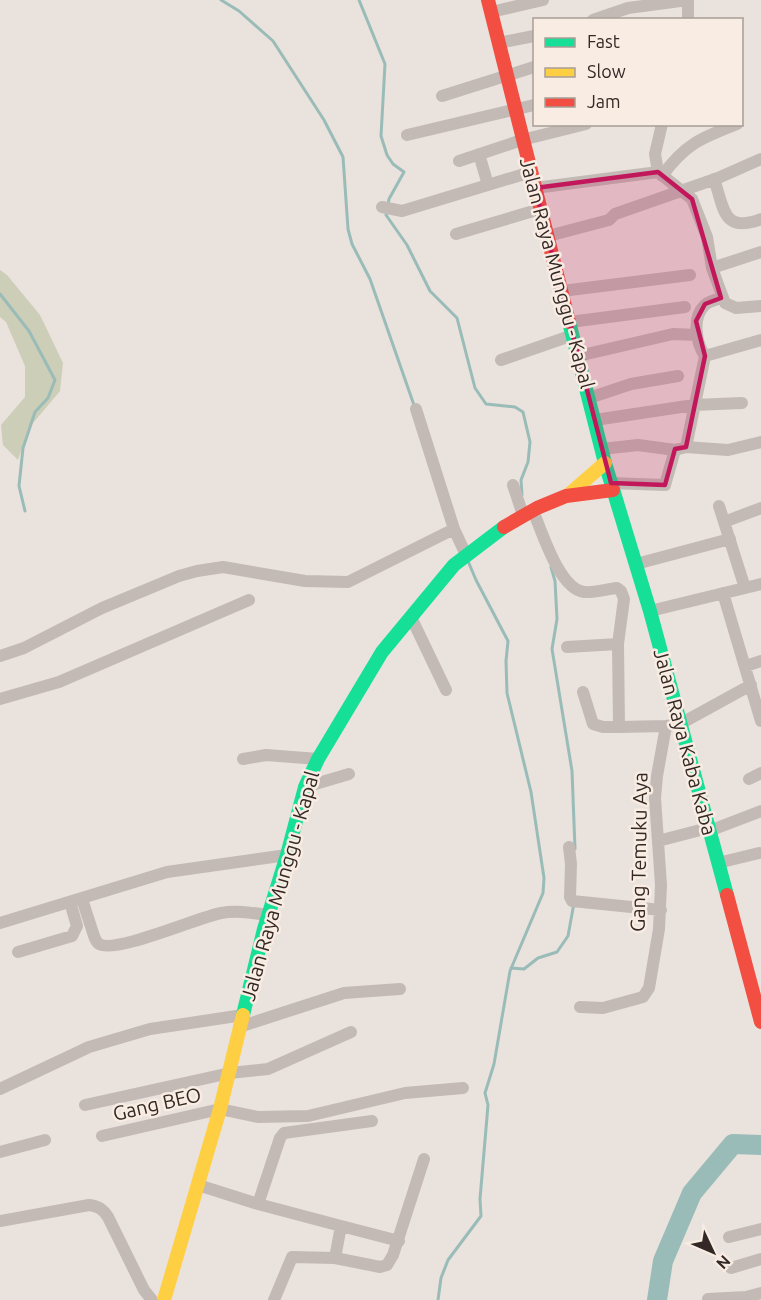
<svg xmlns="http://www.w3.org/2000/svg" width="761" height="1300" viewBox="0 0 761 1300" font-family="Ubuntu,sans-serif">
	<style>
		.green { fill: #cdceb7 }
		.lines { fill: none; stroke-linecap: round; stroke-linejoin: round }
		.stream { stroke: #9abcb8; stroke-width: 3 }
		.river { stroke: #9abcb8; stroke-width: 20 }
		.street { stroke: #c3bab6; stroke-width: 12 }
		.fast { stroke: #16e098; stroke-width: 14 }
		.slow { stroke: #ffcf43; stroke-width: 14 }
		.jam { stroke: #f24e42; stroke-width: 14 }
		.marked { fill: #c2185b; fill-opacity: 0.2; stroke: #c2185b; stroke-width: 4.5; stroke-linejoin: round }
		.labels { text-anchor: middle; stroke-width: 5; stroke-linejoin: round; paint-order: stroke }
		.street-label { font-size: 20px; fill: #332825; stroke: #f8ece3 }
	</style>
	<rect width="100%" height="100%" fill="#eae2dd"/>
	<path class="green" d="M0 270 7 275 40 315 63 363 60 391 28 429 18 460 3 445 1 425 25 397V366L6 322 0 317Z"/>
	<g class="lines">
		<path class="stream" d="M221 0 239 11 273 41 324 120 343 157 348 229 352 244 370 279 415 408
			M359 0 385 64 381 136 387 155 393 164 404 172 389 199 388 205
			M387 211 386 215 407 245 430 291 457 318 475 388 486 404 515 407 523 412 530 442 528 462 521 480 522 495
			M0 294 29 331 55 380 48 398 35 412 23 448 19 486 25 511
			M551 567 555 581 557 619 552 649 572 771 575 849
			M511 968 524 969 538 958 557 952 568 936 574 903
			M438 1300 441 1278 448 1260 481 1216 480 1199 488 1105 485 1093 494 1064 510 971 543 893 544 878 531 792 507 693 506 661 508 641 476 580 468 561"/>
		<path class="river" d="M657 1300 663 1261 692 1193 733 1144 761 1145"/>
		<path class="street" d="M688 0V20
			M491 12 543 0
			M593 20 628 8 688 0
			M498 43 534 36
			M442 96 534 67
			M662 124 655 154 658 172 692 199 707 237 712 268 725 303 736 308 761 306
			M407 135 534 105
			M479 154 488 185
			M459 161 522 140 586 124
			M662 176C685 144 701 138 737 124
			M714 179C724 207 722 234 761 219
			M535 188 658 172
			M382 207 402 211 531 172
			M456 234 540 209
			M548 236 609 220 615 214 718 178 761 159
			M712 268 761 252
			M562 291 690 275
			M570 322 685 307
			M578 356 673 334 697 335
			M705 356 761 340
			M501 360 573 335
			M589 398 631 384 678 376
			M416 409 454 529 466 555
			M595 420 694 405 742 403
			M686 447 705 356C696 343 692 318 704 306 708 301 716 300 721 298
			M602 449 638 445 675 450 686 447 728 450 761 442
			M611 483 665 485 675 450
			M513 485 523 515
			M719 506 745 588
			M533 511C542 531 559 589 584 592 594 593 607 589 617 588L621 591 624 599 618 644 619 727 666 726
			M724 522 761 508
			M636 564 730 539
			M723 593 761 721
			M650 611 761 584
			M411 617 446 690
			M567 647 618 644
			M0 656 24 648 102 608 179 576 197 571 223 567 305 581 348 582 454 529
			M746 666 761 661
			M583 692 593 724 603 727H619
			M0 699 59 682 249 600
			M243 759 266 755 318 759
			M749 779 761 773
			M305 787 349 774
			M709 831 761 811
			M658 841 708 828
			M569 847 571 864 570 897 572 901 661 910
			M718 863 759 853
			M82 899 94 936C95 939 96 942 99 944 115 954 199 917 221 913 237 910 253 913 268 915
			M0 923 167 872 287 855
			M18 952 72 936 77 926 70 902
			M580 1007 603 1008 643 997 649 988 659 929 661 885 655 798 657 776 666 726 680 724 751 685
			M239 1027 344 993 400 989
			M0 1089 89 1047 150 1029 243 1015
			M85 1105 230 1073 268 1069 351 1032
			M102 1136 220 1109 258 1117 308 1116 405 1093 463 1088
			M0 1152 45 1140
			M198 1185 258 1204 341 1226 335 1258 380 1267 387 1265 393 1255 424 1159
			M258 1204 280 1138 284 1133 372 1121
			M0 1221 89 1205C98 1206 103 1209 108 1217L144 1290 152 1300
			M341 1226 399 1241
			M729 1237 761 1229
			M731 1268 761 1259
			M708 1299 746 1297 761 1293
			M274 1300 292 1257 335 1258"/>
		<path class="fast" d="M569 322 605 463 650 611 727 895
			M243 1015 264 929 287 855 305 787 318 759 382 652 454 565 504 527"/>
		<path class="slow" d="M567 496 605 463
			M164 1300 220 1109 243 1015"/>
		<path class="jam" d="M488 0 569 322
			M504 527 537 508 566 496 613 490
			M727 895 761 1022"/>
	</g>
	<path class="marked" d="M658 172 692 199 721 298 705 304 696 321 705 356 686 447 675 449 665 485 611 483 535 188Z"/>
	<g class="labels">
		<g class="street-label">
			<text transform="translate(557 273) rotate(75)" y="7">Jalan Raya Munggu - Kapal</text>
			<text transform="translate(685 742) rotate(75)" y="7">Jalan Raya Kaba Kaba</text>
			<text transform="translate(639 852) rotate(-89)" y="7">Gang Temuku Aya</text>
			<text transform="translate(280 886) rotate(-74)" y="7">Jalan Raya Munggu - Kapal</text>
			<text transform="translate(157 1104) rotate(-13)" y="7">Gang BEO</text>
		</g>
	</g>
	<rect x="533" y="18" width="210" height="108" fill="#f8ece3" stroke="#a99e97" stroke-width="1.5"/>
	<rect x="545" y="38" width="30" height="9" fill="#16e098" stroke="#a99e97" stroke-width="1.5"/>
	<text x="587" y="48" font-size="18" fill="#332825">Fast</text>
	<rect x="545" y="68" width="30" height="9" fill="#ffcf43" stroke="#a99e97" stroke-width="1.5"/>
	<text x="587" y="78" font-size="18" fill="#332825">Slow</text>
	<rect x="545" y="98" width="30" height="9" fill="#f24e42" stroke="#a99e97" stroke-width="1.5"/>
	<text x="587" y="108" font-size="18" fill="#332825">Jam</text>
	<g transform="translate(713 1252) rotate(134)" stroke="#f8ece3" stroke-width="4.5" paint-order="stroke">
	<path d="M0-4.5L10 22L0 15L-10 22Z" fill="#332825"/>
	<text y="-9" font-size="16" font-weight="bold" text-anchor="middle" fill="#332825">N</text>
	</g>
</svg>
